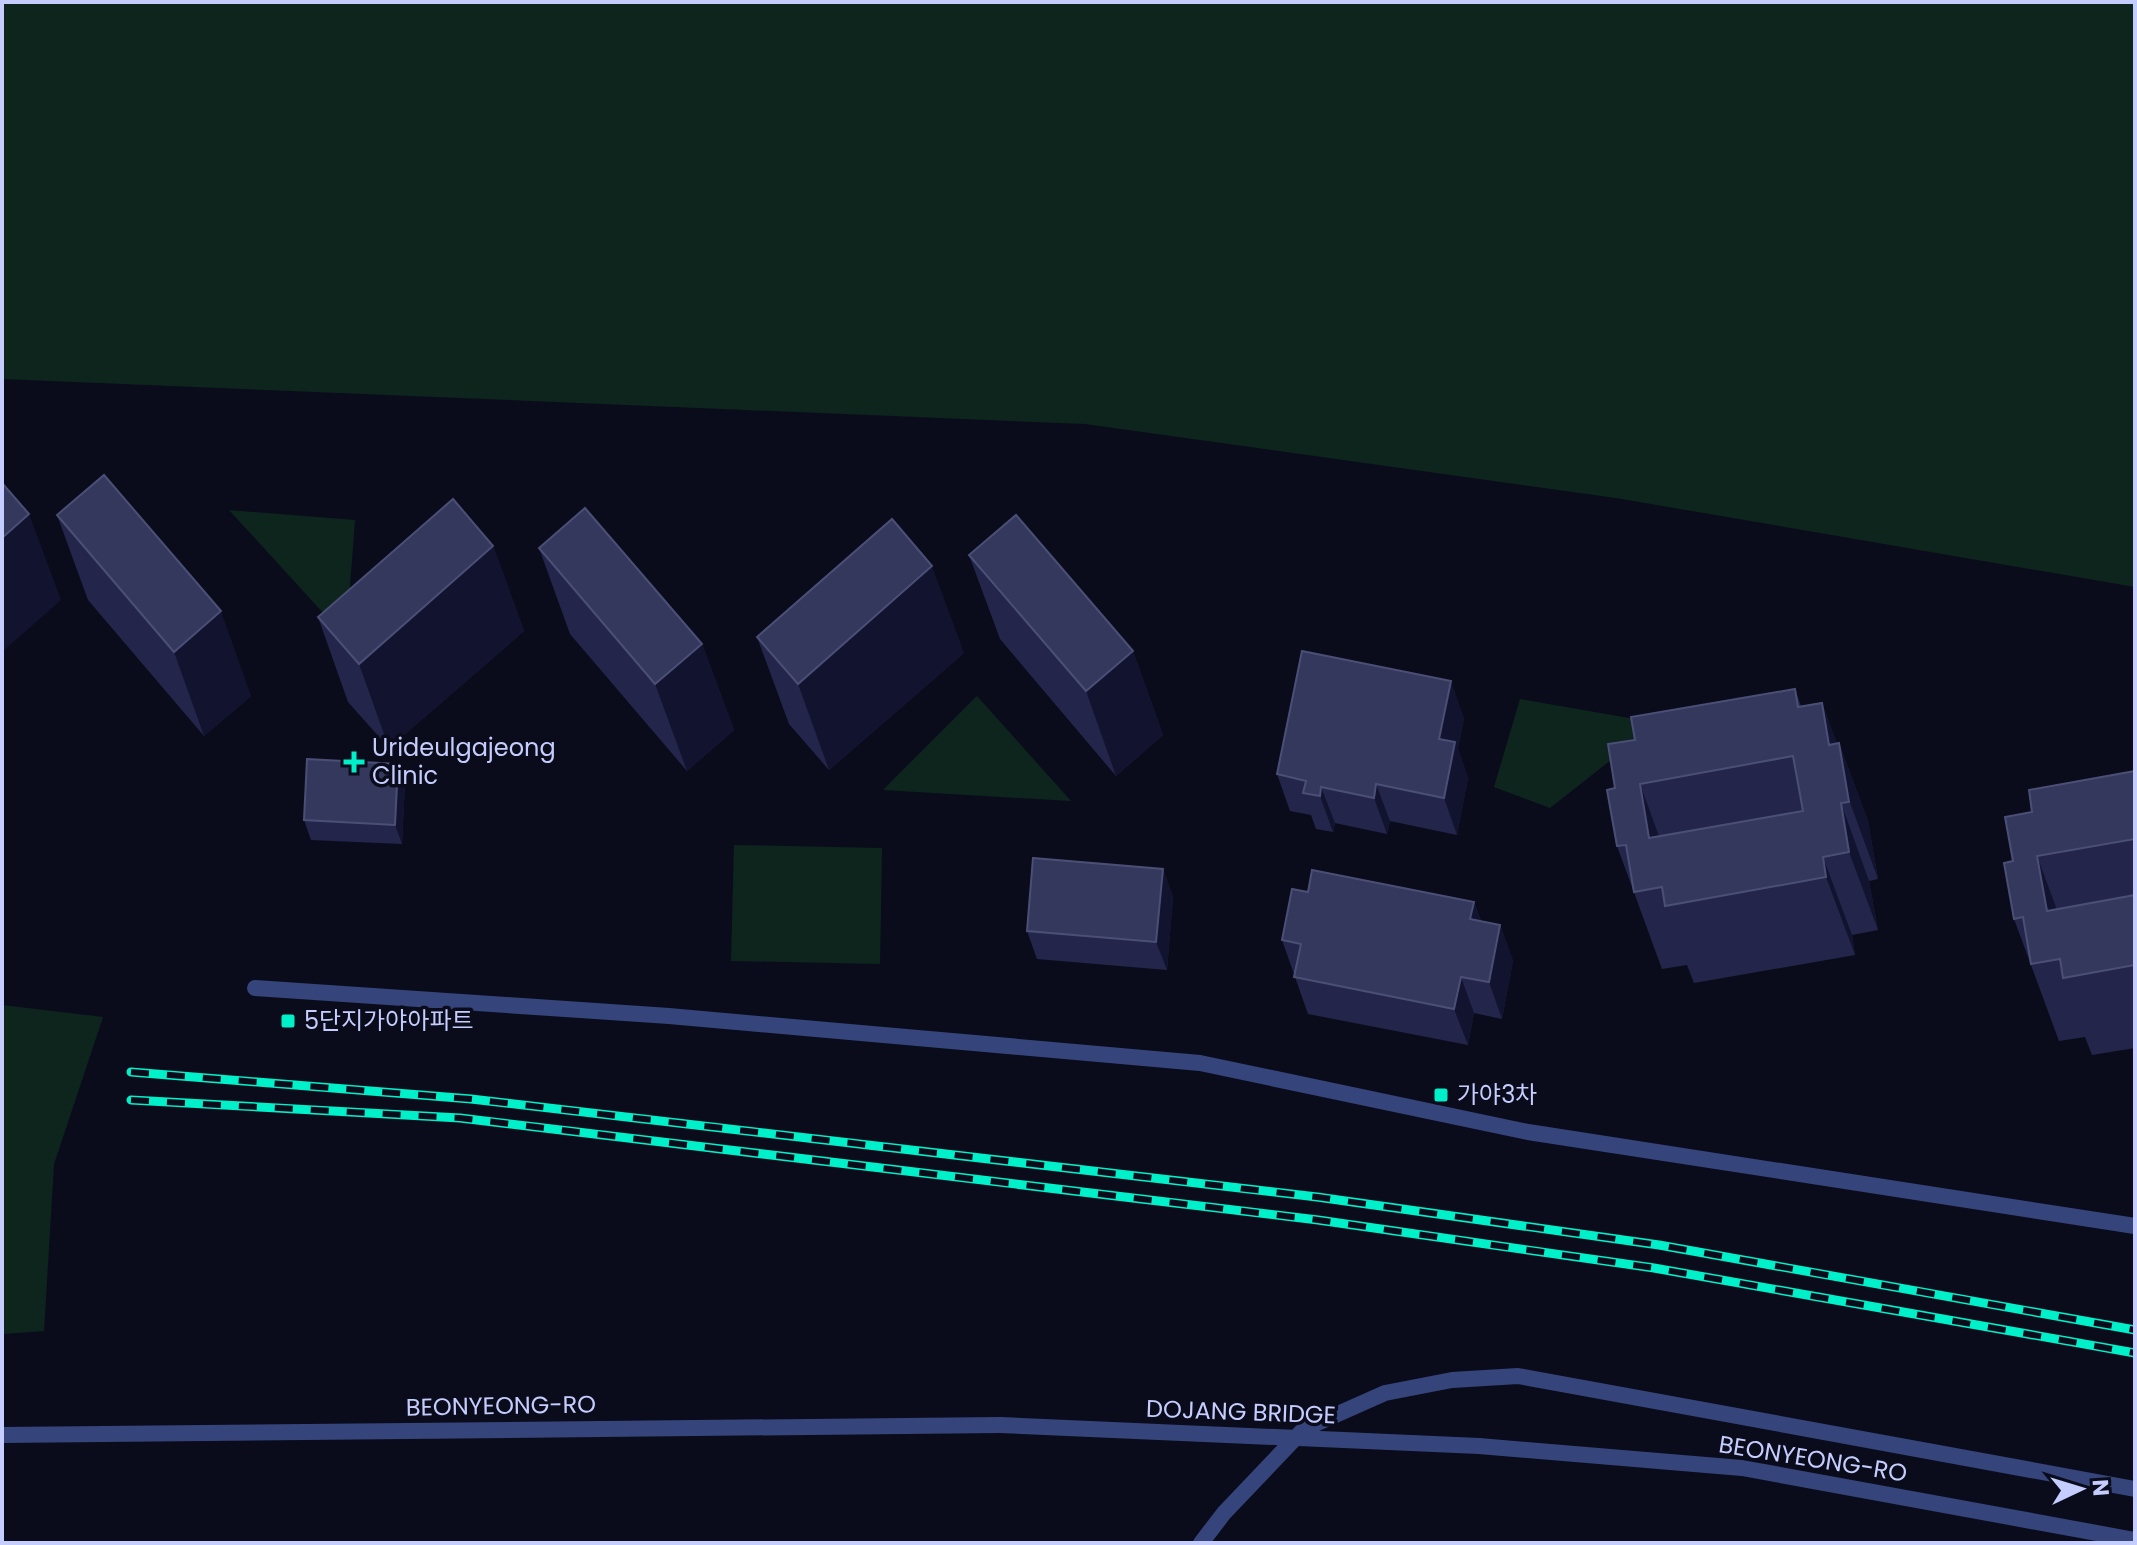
<svg xmlns="http://www.w3.org/2000/svg" width="2137" height="1545" viewBox="0 0 2137 1545" font-family="Poppins,'Noto Sans KR',sans-serif">
	<style>
		.green { fill: #0e251e }
		.lines { fill: none; stroke-linecap: round; stroke-linejoin: round }
		.minor { stroke: #35457b; stroke-width: 16 }
		.tertiary { stroke: #35457b; stroke-width: 16 }
		.rail-casing { stroke: #00f0ca; stroke-width: 9 }
		.rail { stroke: #0b0c1b; stroke-width: 6; stroke-dasharray: 18; stroke-linecap: butt }
		.tertiary-bridge { stroke: #35457b; stroke-width: 16 }
		.wall { fill: #23264a }
		.shaded-wall { fill: #12142f }
		.building { fill: #35385d; stroke: #4b4f76; stroke-width: 2; fill-rule: evenodd }
		.poi-dot { fill: #00f0ca; stroke: #0b0c1b; stroke-width: 3 }
		.labels { text-anchor: middle; stroke-width: 7; stroke-linejoin: round; paint-order: stroke }
		.poi-label { font-size: 24px; fill: #c5cdff; stroke: #0b0c1b; text-anchor: start }
		.street-label { font-size: 24px; fill: #c5cdff; stroke: #0b0c1b }
	</style>
	<rect width="100%" height="100%" fill="#0b0c1b"/>
	<path class="green" d="M2 2H2135V587L1616 498 1085 424 2 379Z
		M229 510 355 520 346 638Z
		M977 696 1071 801 883 790Z
		M1520 699 1658 723 1550 808 1494 787Z
		M734 845 882 848 880 964 731 961Z
		M2 1005 103 1017 54 1164 44 1331 2 1334Z"/>
	<g class="lines">
		<path class="minor" d="M255 988 669 1016 1200 1063 1528 1132 2135 1226"/>
		<path class="tertiary" d="M2 1435 1000 1425
			M1479 1446 1742 1468 2135 1540
			M1201 1543 1224 1513 1304 1429 1385 1393 1452 1380 1518 1376 2135 1489"/>
		<defs>
			<path id="rail" d="M131 1072 471 1099 1317 1197 1659 1245 2135 1330
				M131 1100 460 1118 1318 1220 1654 1268 2135 1353"/>
		</defs>
		<use href="#rail" class="rail-casing"/>
		<use href="#rail" class="rail"/>
		<path class="tertiary-bridge" d="M1000 1425 1479 1446"/>
	</g>
	<path class="wall" d="M57 515 251 696 204 736 88 600Z
		M493 546 524 631 389 748 348 702 318 617Z
		M539 548 702 644 734 730 687 771 570 634Z
		M969 555 1133 651 1163 735 1116 776 1000 639Z
		M757 637 964 653 829 770 789 724Z
		M1795 689 1801 706 1822 703 1837 744 1839 743 1868 821 1878 879 1869 881 1878 930 1852 935 1855 955 1694 983 1687 965 1662 969 1617 846 1615 788 1635 740Z
		M1464 718 1458 749 1468 778 1457 835 1390 821 1387 834 1335 823 1333 832 1316 829 1311 815 1290 811 1277 774Z
		M2135 771V1048L2092 1055 2085 1037 2059 1041 2014 919 2013 861 2032 812Z
		M405 783 402 844 311 840 304 820Z
		M1163 869 1173 897 1167 970 1037 959 1027 931Z
		M1308 892 1474 902 1481 921 1500 925 1513 961 1502 1019 1474 1013 1468 1045 1308 1014 1282 940Z"/>
	<path class="shaded-wall" d="M29 514 61 600 2 652V538Z
		M493 546 524 631 389 748 359 664Z
		M932 566 964 653 829 770 798 684Z
		M221 611 251 696 204 736 174 652Z
		M702 644 734 730 687 771 655 684Z
		M1133 651 1163 735 1116 776 1086 691Z
		M1451 681 1464 718 1458 749 1468 778 1457 835 1444 798 1439 739Z
		M1822 703 1842 756 1839 743 1868 821 1878 879 1829 745Z
		M398 764 405 783 402 844 395 825Z
		M1376 784 1390 821 1387 834 1374 798Z
		M1640 784 1668 861 1649 838Z
		M1321 787 1335 823 1333 832 1320 796Z
		M1841 803 1869 881 1878 930 1849 852Z
		M2037 856 2066 934 2047 911Z
		M1823 857 1852 935 1855 955 1826 877Z
		M1163 869 1173 897 1167 970 1156 942Z
		M1474 902 1487 939 1470 919Z
		M1500 925 1513 961 1502 1019 1489 982Z
		M1461 977 1474 1013 1468 1045 1454 1009Z"/>
	<path class="building" d="M104 475 221 611 174 652 57 515Z
		M2 483 29 514 2 538Z
		M453 499 493 546 359 664 318 617Z
		M585 508 702 644 655 684 539 548Z
		M1016 515 1133 651 1086 691 969 555Z
		M892 519 932 566 798 684 757 637Z
		M1302 651 1451 681 1439 739 1455 742 1444 798 1376 784 1374 798 1321 787 1320 796 1303 793 1306 781 1277 774Z
		M1795 689 1798 707 1822 703 1829 745 1839 743 1849 802 1841 803 1849 852 1823 857 1826 877 1665 906 1662 887 1634 892 1626 845 1617 846 1607 790 1615 788 1608 744 1635 740 1631 717ZM1793 756 1803 811 1649 838 1640 784Z
		M307 759 398 764 395 825 304 820Z
		M2135 771V839L2037 856 2047 911 2135 895V965L2063 978 2060 959 2031 964 2023 917 2014 919 2004 863 2013 861 2005 817 2032 812 2029 790Z
		M1033 858 1163 869 1156 942 1027 931Z
		M1312 870 1474 902 1470 919 1500 925 1489 982 1461 977 1454 1009 1294 977 1301 944 1282 940 1292 889 1308 892Z"/>
	<g class="poi-dot">
		<path d="M350 750h8v8h8v8h-8v8h-8v-8h-8v-8h8z"/>
		<rect x="280" y="1013" width="16" height="16" rx="4"/>
		<rect x="1433" y="1087" width="16" height="16" rx="4"/>
	</g>
	<g class="labels">
		<g class="poi-label">
			<text x="372" y="756">Urideulgajeong<tspan x="372" dy="28">Clinic</tspan></text>
			<text x="304" y="1029">5단지가야아파트</text>
			<text x="1457" y="1103">가야3차</text>
		</g>
		<g class="street-label">
			<text transform="translate(501 1406) rotate(-1)" y="8">BEONYEONG-RO</text>
			<text transform="translate(1241 1412) rotate(2)" y="8">DOJANG BRIDGE</text>
			<text transform="translate(1813 1459) rotate(9)" y="8">BEONYEONG-RO</text>
		</g>
	</g>
	<rect width="2137" height="1545" fill="none" stroke="#c5cdff" stroke-width="8"/>
	<g transform="translate(2081 1489) rotate(86)" stroke="#0b0c1b" stroke-width="6" paint-order="stroke">
	<path d="M0-6L14 30L0 20L-14 30Z" fill="#c5cdff"/>
	<text y="-12" font-size="22" font-weight="bold" text-anchor="middle" fill="#c5cdff">N</text>
	</g>
</svg>
